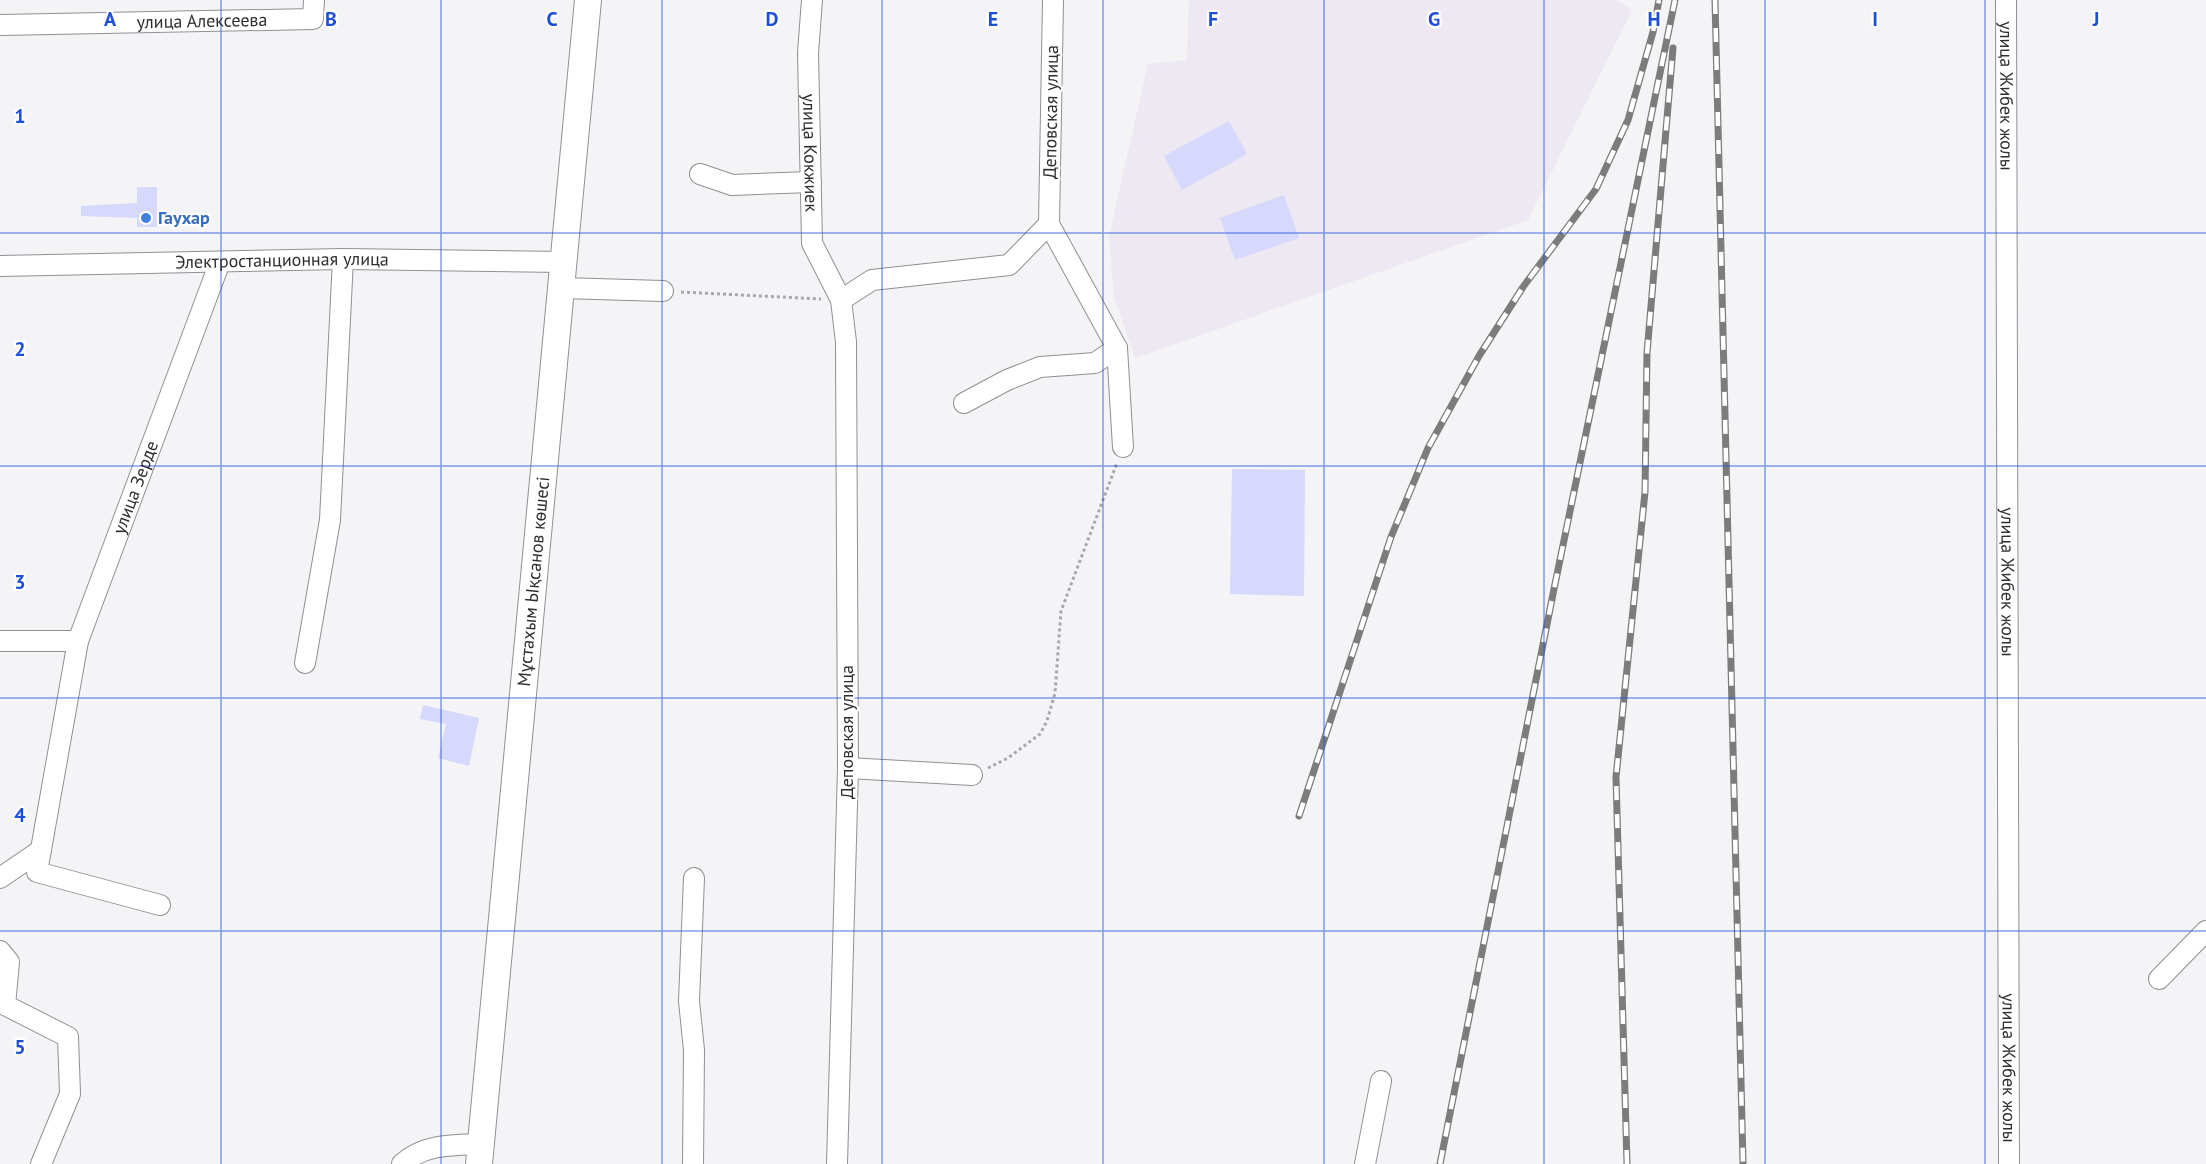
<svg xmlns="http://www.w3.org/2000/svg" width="2206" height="1164" viewBox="0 0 2206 1164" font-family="'PT Sans',sans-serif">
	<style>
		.built { fill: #ede8f2 }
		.building { fill: #d6d8fc }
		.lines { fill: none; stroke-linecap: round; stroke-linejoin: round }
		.minor-casing { stroke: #918f92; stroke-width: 22 }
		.major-casing { stroke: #918f92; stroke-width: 28 }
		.path { stroke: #a8a7a9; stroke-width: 3; stroke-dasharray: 3 3; stroke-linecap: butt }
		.minor { stroke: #fff; stroke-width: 20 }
		.major { stroke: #fff; stroke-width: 26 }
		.rail-casing { stroke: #7c7c7d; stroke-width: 7 }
		.rail { stroke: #fff; stroke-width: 4.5; stroke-dasharray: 14; stroke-linecap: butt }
		.grid { fill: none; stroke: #1d4ed8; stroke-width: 1.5; stroke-opacity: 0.55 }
		.shop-dot { fill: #3f7fe0; stroke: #fff; stroke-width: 2 }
		.labels { text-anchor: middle; stroke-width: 4.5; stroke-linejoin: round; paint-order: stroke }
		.street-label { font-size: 18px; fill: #2e2e2f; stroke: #fff }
		.shop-label { font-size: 18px; font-weight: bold; fill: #366cbe; stroke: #fff; text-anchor: start }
		.grid-label { font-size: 20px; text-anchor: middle; font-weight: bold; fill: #1d4ed8; stroke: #fff; stroke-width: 4.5; stroke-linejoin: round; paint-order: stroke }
	</style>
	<rect width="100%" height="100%" fill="#f4f3f6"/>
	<path class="built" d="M1189 0H1617L1632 10 1528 220 1135 358 1114 297 1109 236 1148 64 1187 60Z"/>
	<path class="building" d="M1229 121 1247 154 1182 190 1164 156Z
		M137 187H157V227H137V218L81 216V206L137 203Z
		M1284 195 1299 238 1235 260 1220 218Z
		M1232 469 1305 470 1304 596 1230 594Z
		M423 705 479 718 469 766 438 758 446 724 420 719Z"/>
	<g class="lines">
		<defs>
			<g id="minor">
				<path id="s1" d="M812 0 808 53 812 243 841 300 846 342 848 768 837 1164"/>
				<path d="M1053 0 1049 224 1117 348 1123 447"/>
				<path id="s2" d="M2006 0 2009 1164"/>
				<path id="s3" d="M0 25 313 19 314 0"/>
				<path d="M700 174 732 185 811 182"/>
				<path id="s4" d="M0 266 343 259 563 262"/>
				<path d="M562 288 663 291"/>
				<path d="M841 300 872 280 1009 265 1049 224"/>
				<path d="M964 403 1007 380 1040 367 1095 363 1117 348"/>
				<path id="s5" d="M0 641H78L220 262"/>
				<path d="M78 641 37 872 160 905"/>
				<path d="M305 663 330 520 343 259"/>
				<path d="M848 768 972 775"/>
				<path d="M0 878 41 850"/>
				<path d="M0 951 9 962 5 1005 68 1037 70 1094 41 1164"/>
				<path d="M2159 979 2206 931"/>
				<path d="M402 1164C424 1144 452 1145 481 1144"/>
				<path d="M693 1164 694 1050 689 1001 694 878"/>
				<path d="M1365 1164 1381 1081"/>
			</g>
			<g id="major">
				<path id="s6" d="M479 1164 588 0"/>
			</g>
		</defs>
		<use href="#minor" class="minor-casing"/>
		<use href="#major" class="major-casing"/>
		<path class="path" d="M681 292 821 299
			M988 768 1008 758 1040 734 1047 721 1055 693 1061 611 1117 463"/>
		<use href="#minor" class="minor"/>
		<use href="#major" class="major"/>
		<defs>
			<path id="rail" d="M1715 0 1743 1164
				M1299 816 1391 537 1428 448 1479 356 1523 287 1596 189 1628 120 1653 32 1659 0
				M1440 1164 1553 594 1675 0
				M1627 1164 1616 777 1645 492 1647 353 1673 48"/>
		</defs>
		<use href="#rail" class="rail-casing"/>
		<use href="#rail" class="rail"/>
	</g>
	<path class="grid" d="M221 0V1164M441 0V1164M662 0V1164M882 0V1164M1103 0V1164M1324 0V1164M1544 0V1164M1765 0V1164M1985 0V1164M0 233H2206M0 466H2206M0 698H2206M0 931H2206"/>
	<circle class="shop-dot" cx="146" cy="218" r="6"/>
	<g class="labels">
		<g class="street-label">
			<text dy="6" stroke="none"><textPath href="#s3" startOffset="202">улица Алексеева</textPath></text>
			<text dy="6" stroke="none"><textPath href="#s2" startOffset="96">улица Жибек жолы</textPath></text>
			<text transform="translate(1051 112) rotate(-89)" y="6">Деповская улица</text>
			<text dy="6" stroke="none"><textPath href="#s1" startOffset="153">улица Кокжиек</textPath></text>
			<text dy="6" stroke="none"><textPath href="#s4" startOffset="282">Электростанционная улица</textPath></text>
			<text dy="6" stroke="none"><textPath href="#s5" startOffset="242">улица Зерде</textPath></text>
			<text dy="6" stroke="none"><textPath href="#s6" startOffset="585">Мұстахым Ықсанов көшесі</textPath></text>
			<text dy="6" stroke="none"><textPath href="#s2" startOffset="582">улица Жибек жолы</textPath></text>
			<text transform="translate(847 732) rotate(-90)" y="6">Деповская улица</text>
			<text dy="6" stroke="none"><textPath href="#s2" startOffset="1068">улица Жибек жолы</textPath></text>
		</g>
		<g class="shop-label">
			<text x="158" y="224">Гаухар</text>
		</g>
	</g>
	<g class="grid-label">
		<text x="110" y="26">A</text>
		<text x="331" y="26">B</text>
		<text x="552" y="26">C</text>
		<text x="772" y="26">D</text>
		<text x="993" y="26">E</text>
		<text x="1213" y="26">F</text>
		<text x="1434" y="26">G</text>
		<text x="1654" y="26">H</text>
		<text x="1875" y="26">I</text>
		<text x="2096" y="26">J</text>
		<text x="20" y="123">1</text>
		<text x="20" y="356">2</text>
		<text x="20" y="589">3</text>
		<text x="20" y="822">4</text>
		<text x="20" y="1054">5</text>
	</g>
</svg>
